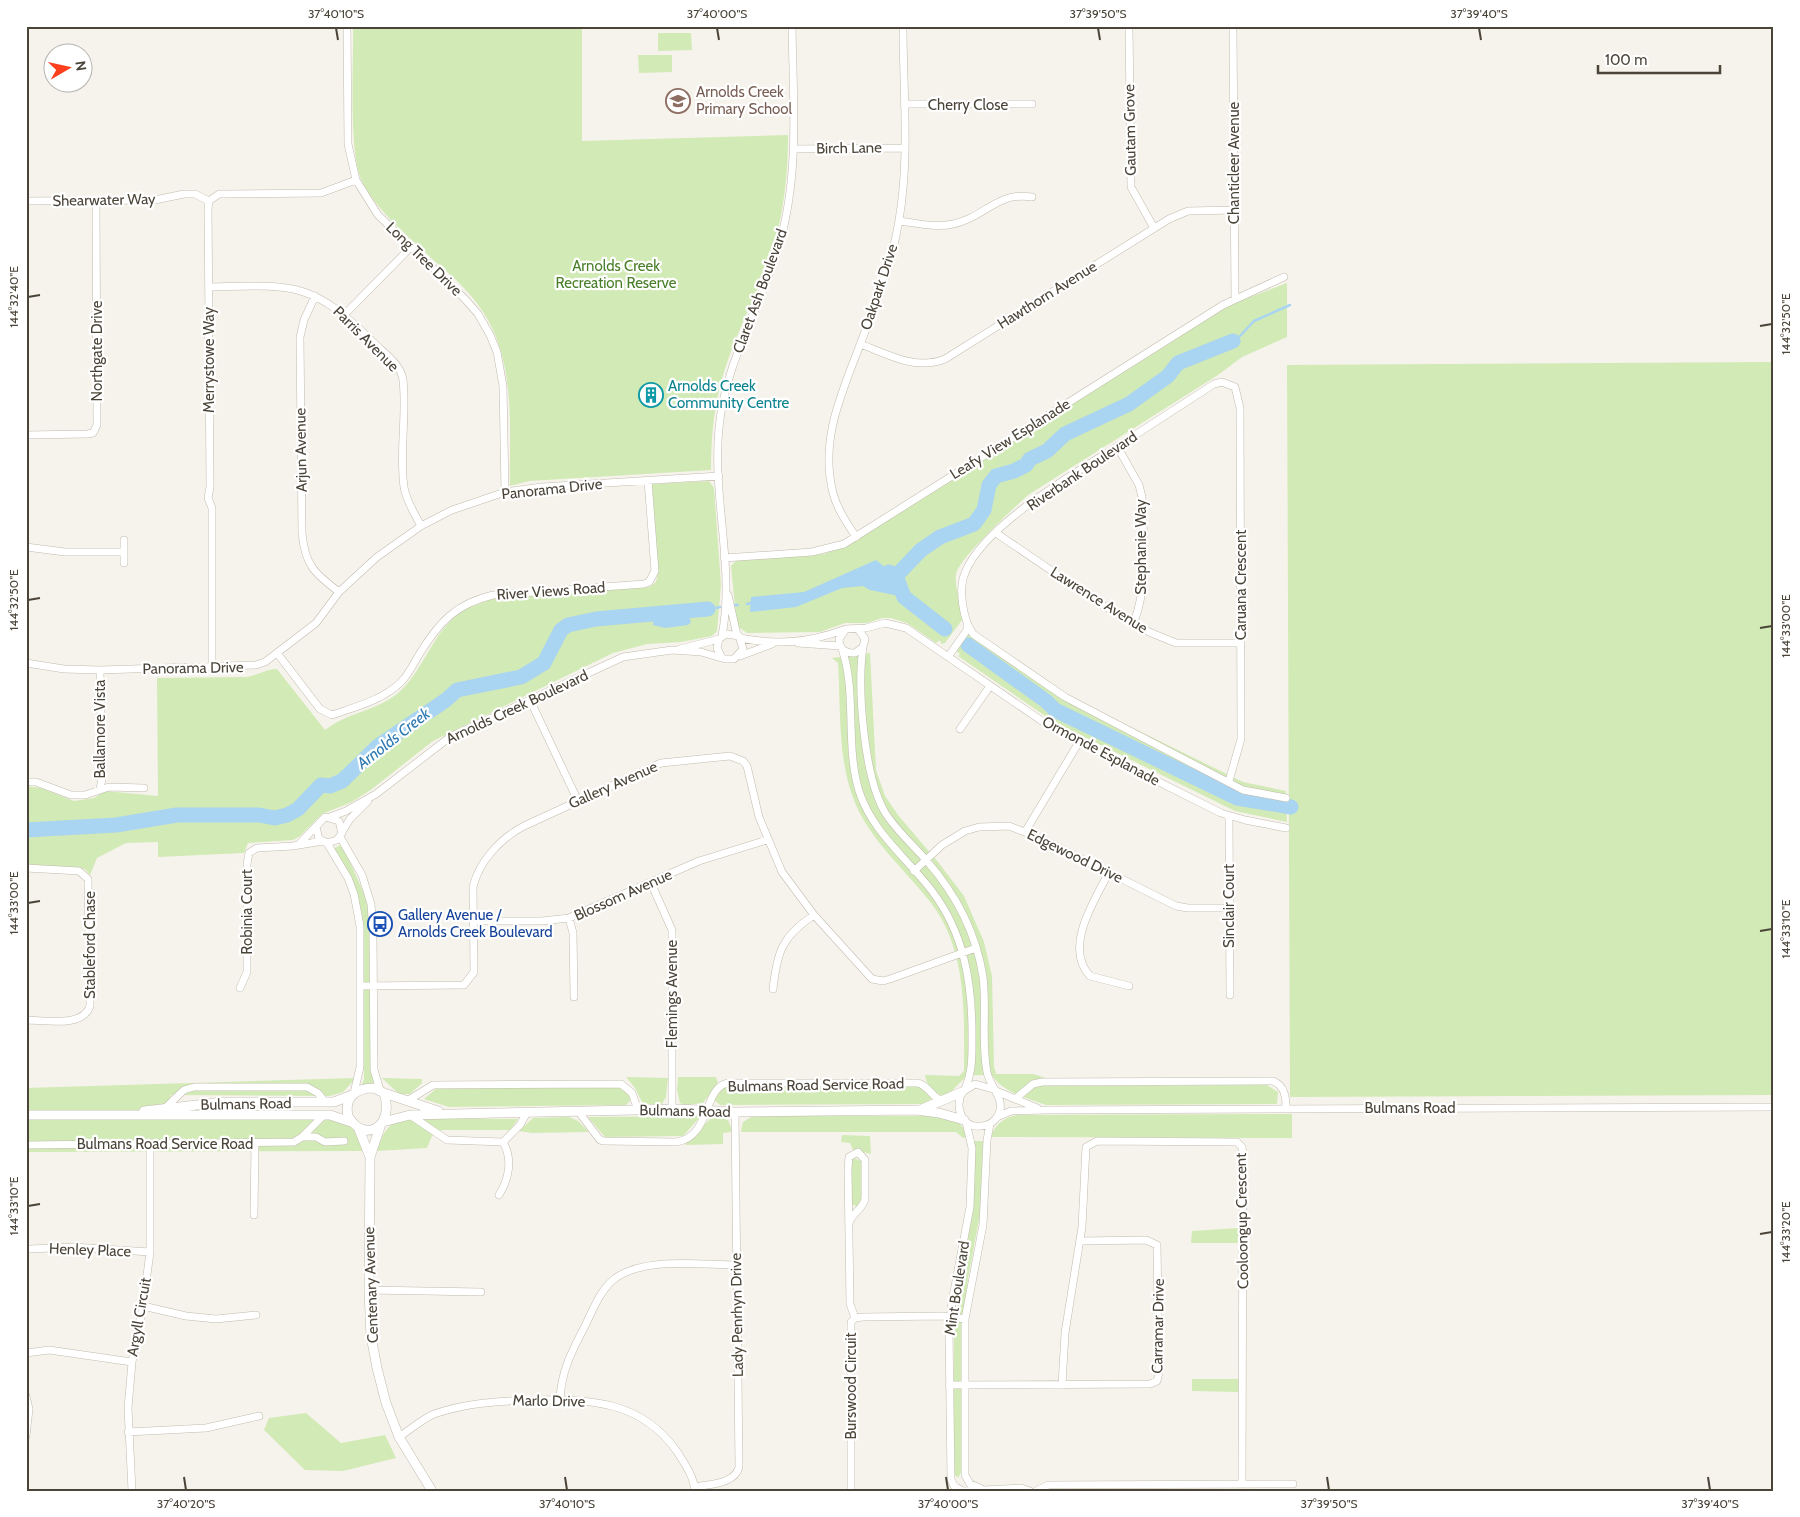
<svg xmlns="http://www.w3.org/2000/svg" width="1800" height="1517" viewBox="0 0 1800 1517" font-family="Cabin,sans-serif">
	<style>
		.green { fill: #d2eab5 }
		.water { fill: #a9d4f2 }
		.lines { fill: none; stroke-linecap: round; stroke-linejoin: round }
		.stream { stroke: #a9d4f2; stroke-width: 2.5 }
		.river { stroke: #a9d4f2; stroke-width: 15 }
		.minor-casing { stroke: #c2bbae; stroke-width: 8 }
		.tertiary-casing { stroke: #c2bbae; stroke-width: 10 }
		.minor { stroke: #fff; stroke-width: 7 }
		.tertiary { stroke: #fff; stroke-width: 9 }
		.ticks { fill: none; stroke: #4b4439; stroke-width: 2 }
		.labels { text-anchor: middle; stroke-width: 4.5; stroke-linejoin: round; paint-order: stroke }
		.education-label { font-size: 15px; fill: #785e54; stroke: #fff; text-anchor: start }
		.street-label { font-size: 15px; fill: #4b4439; stroke: #fff }
		.park-label { font-size: 15px; fill: #4a7f2a; stroke: #fff }
		.culture-label { font-size: 15px; fill: #0d838f; stroke: #fff; text-anchor: start }
		.transit-label { font-size: 15px; fill: #164399; stroke: #fff; text-anchor: start }
		.water-label { font-size: 16px; font-style: italic; fill: #2e7ab2; stroke: #fff }
		.neatline { fill: none; stroke: #4b4439; stroke-width: 2 }
		.ticks-label { font-size: 12px; text-anchor: middle; fill: #4b4439 }
	</style>
	<rect width="100%" height="100%" fill="#f6f3ec"/>
	<path class="green" d="M353 26H582V141L788 135C788 174 784 211 773 248 760 289 738 328 725 369 714 402 711 436 711 470L529 481 510 486C509 420 518 351 472 297 459 281 442 268 428 255 405 233 376 210 362 181 348 153 354 61 353 26Z
		M658 33H691L692 50 658 51Z
		M638 55H672V72L639 73Z
		M1287 283V337L1242 357 1218 375 1028 495C1014 508 959 558 956 574 954 589 963 605 962 620L945 643 941 644 940 640 936 643 907 623 891 618H882L867 623H845L820 632 747 633 737 626 731 566 737 560 824 554 840 548 1227 306Z
		M1774 362V1095L1290 1097 1287 365Z
		M709 481 714 488 721 585 717 631 712 636 681 642 647 644 613 653 433 741 372 789 352 802 322 814 300 836 293 840 248 843 244 853 158 857V842L126 843 97 858 90 875 85 869 26 866V786L41 788 74 801 94 798 105 791 158 796 157 678 246 677C256 676 268 668 277 669L325 730C347 713 375 711 397 694 423 672 431 636 457 615 468 606 484 602 496 598L649 587 656 582 658 572 652 484Z
		M973 631 1070 697 1243 782 1286 791 1287 822 1235 811 1054 722 958 656 960 654 955 650 963 634Z
		M870 653 876 770 885 796 898 815 938 862 964 896 984 942 992 976 994 1067 996 1073 994 1074H1033L1072 1086 1267 1085 1278 1092 1277 1104 1046 1105C1026 1098 1002 1092 991 1074 983 1076 974 1074 967 1077 956 1082 947 1107 932 1089 928 1084 926 1082 925 1075L959 1076 964 1071C964 1011 968 947 927 898 903 868 871 840 856 805 837 762 841 709 838 663L832 658Z
		M342 844 365 896 369 915 371 1043 375 1087H361L364 1079 363 941 361 910 352 882 330 851Z
		M626 1077 668 1078 666 1097 662 1104H643L635 1088Z
		M678 1077H716L718 1083 703 1103 685 1105 680 1103 677 1090Z
		M356 1078 343 1092 330 1096 171 1095 164 1109 109 1115H26V1088Z
		M382 1078 422 1079V1083L410 1094H399Z
		M917 1085 922 1088 932 1099 922 1104 720 1105 714 1100 724 1087Z
		M621 1087 630 1095V1101L626 1105 449 1107 424 1099 437 1088Z
		M1292 1114V1138L990 1137C997 1124 1003 1117 1018 1115Z
		M26 1116 325 1117 348 1122 366 1133 364 1151 26 1152Z
		M701 1116 683 1136 605 1137 588 1117Z
		M719 1116 728 1120 732 1130 731 1132 723 1133V1144L685 1145 712 1117Z
		M753 1116H934C948 1118 964 1119 966 1137L963 1138 956 1132H741L743 1122Z
		M569 1117 578 1121 589 1132 532 1133 519 1131 533 1118Z
		M401 1118 518 1119 510 1130H442L432 1136 427 1148 377 1151C382 1134 386 1127 401 1118Z
		M842 1135 870 1136 871 1154 853 1150 850 1143 841 1142Z
		M975 1141H983L981 1209 968 1278 962 1331V1471L958 1478 954 1474V1330L973 1205Z
		M854 1158 861 1161 862 1202 857 1207 851 1203 850 1162Z
		M1238 1228V1243H1191L1192 1231Z
		M1192 1379H1239V1392L1192 1391Z
		M306 1413 341 1443 385 1435 396 1458 343 1471 305 1470 264 1430 269 1418Z
		M751 1489H840V1491H742Z"/>
	<path class="water" d="M876 560 896 576 904 597 870 590 863 586 842 588 796 607 750 612 751 597 804 592Z
		M679 610 688 613 691 622 688 625 665 628 653 625 654 614Z"/>
	<g class="lines">
		<path class="stream" d="M1240 336 1254 321 1290 305
			M747 604 751 603
			M735 605H738
			M716 608 720 607"/>
		<path class="river" d="M889 572 896 576 921 550 940 537 974 524 984 510 989 485 996 476 1014 471 1026 465 1030 459 1047 451 1065 434 1129 404 1168 376 1178 363 1233 341
			M896 576 904 597 945 629
			M968 645 1046 701 1055 710 1237 798 1291 807
			M26 830 116 825 177 815H259L275 818 287 815 298 809 321 785 330 786 342 781 378 746 446 700 457 690 521 677 544 663 561 630 568 625 596 619 708 609"/>
		<defs>
			<path id="minor" d="M347 26 348 144 356 180 378 215 464 298 478 314 490 335 497 352 503 386 505 492
				M1129 26 1131 187 1154 228
				M1233 26 1235 299
				M904 104H1032
				M793 149 904 148
				M26 201 155 200 184 194H195L209 201
				M899 221C917 223 936 228 953 224 984 218 997 191 1032 197
				M209 287C292 285 311 280 373 342 384 353 401 364 403 380 407 416 399 452 404 487 406 501 415 514 421 526
				M315 296 304 320 300 337 302 533C305 565 314 573 339 592
				M345 314 411 247
				M860 344C888 354 915 371 945 359L1169 219 1188 211 1234 210
				M26 435 87 434 93 433 97 425 96 201
				M1117 446 1139 485 1142 497C1143 539 1149 583 1134 622
				M996 533 1099 603 1149 632 1176 643H1241
				M856 537C847 523 837 509 833 493 820 442 840 397 858 350 874 307 892 265 899 220 910 156 903 90 903 26
				M124 540V563
				M26 547 65 552H124
				M724 558 812 552 844 544 1223 305 1284 277
				M728 595 737 635
				M858 629 865 639 863 647 855 653C845 654 839 648 839 639L846 629 866 628 885 623 906 628 1055 730 1221 813 1245 820 1286 828
				M722 636C735 567 712 497 719 428 725 362 761 307 779 245 800 174 793 99 792 26
				M740 638C776 645 808 643 843 630
				M798 643 840 646
				M863 647C857 689 864 779 886 814 897 831 913 845 926 860 956 894 976 932 983 977 987 1009 981 1041 987 1072 989 1085 1003 1096 1000 1110 998 1119 990 1126 981 1126 961 1128 955 1107 962 1092L975 1084 993 1089
				M680 649 719 639
				M842 649C857 692 845 745 859 791 872 832 907 858 932 891 964 933 972 982 972 1034 972 1054 973 1070 965 1089
				M277 653 320 709 332 715C355 707 383 700 401 682 409 674 414 663 420 653 440 621 456 604 493 595L644 584 649 582 655 571 648 481
				M740 656 772 644
				M948 657 967 630V625
				M26 663 64 669 100 670 256 665 265 662 316 623 339 592 377 557 421 526 452 510 505 492 542 487 719 476
				M212 668V508L208 498 210 487 209 353C211 341 206 333 209 322L208 209 209 201 219 194H225L321 193 356 180
				M530 700 578 801
				M960 729 990 686
				M1229 781 1241 739 1240 408 1235 387 1222 382 1214 384C1181 405 1148 427 1115 448 1072 475 983 526 965 573 958 589 963 620 973 634L1065 697 1243 790 1286 798
				M26 782H36L71 795H85L109 787 144 788
				M100 789 102 779 100 670
				M1229 816 1230 995
				M330 817 346 811 376 794 450 737 623 657 672 650 701 652 725 659H734L743 649 739 636 726 634 719 639 717 648 721 656
				M342 832 350 819 368 801
				M1025 832 1079 742
				M340 837 362 875 371 904 373 932 374 1070 380 1090
				M300 843 325 817 339 821 342 833 337 840 327 843 319 839 316 827
				M327 843 348 878 354 894 360 926V1067L354 1093
				M26 868 79 871 88 879 90 1006C83 1028 45 1020 26 1020
				M914 871 942 845 965 831 979 827 1009 826 1038 837 1176 906 1188 908H1229
				M1109 872C1095 900 1063 947 1090 976L1129 986
				M651 883 672 930V1110
				M569 918 573 933 574 997
				M473 921H542L569 918 699 861 767 840
				M360 986 464 985 474 972 473 887C479 861 501 838 524 826L661 763 730 756 743 761 747 766 759 817 782 872 814 915 872 979 883 981 890 979 976 948
				M240 988 247 972V864L249 853 257 848 293 846 323 841
				M773 989C777 952 782 936 814 915
				M996 1091 1037 1108
				M1015 1099 1033 1084 1042 1082 1273 1081C1285 1086 1286 1097 1286 1109
				M407 1101 433 1085 621 1084 632 1093 638 1110
				M164 1109 184 1090 194 1087H307L318 1093 325 1102
				M578 1111 600 1140 604 1141 676 1142C711 1138 703 1087 728 1083H918C927 1085 932 1096 941 1101
				M410 1115 447 1140 503 1142 520 1125 526 1114
				M997 1117 1011 1111 1047 1110 1774 1107
				M966 1122 972 1148 970 1207 952 1302 949 1330 951 1479 954 1486 963 1491 1021 1488 1030 1491
				M303 1137H316L325 1142 344 1141
				M26 1145 294 1142 302 1137 324 1115
				M499 1195C509 1179 513 1159 503 1142
				M254 1215 255 1143
				M849 1223C853 1212 863 1209 865 1199V1160L858 1152 849 1157 848 1169 850 1304 855 1318
				M30 1249 73 1247 150 1252
				M369 1290 481 1292
				M143 1306 186 1316 216 1319 256 1315
				M26 1353 49 1350 132 1362
				M949 1385 1150 1384 1157 1381 1159 1373 1157 1245 1146 1240 1081 1241
				M1062 1385 1065 1333 1082 1227 1086 1147 1097 1141 1237 1142 1242 1147 1243 1155 1242 1484
				M26 1396 29 1409 26 1436
				M560 1400C561 1372 571 1353 584 1328 592 1312 599 1292 613 1280 642 1256 701 1265 737 1265
				M128 1432 206 1428 259 1416
				M399 1437C410 1430 422 1419 434 1414 466 1403 498 1401 532 1400 589 1399 642 1400 678 1453 685 1464 694 1477 695 1491
				M695 1487C710 1484 735 1484 739 1467L735 1112
				M980 1488 970 1484 965 1475V1319L983 1225 987 1140 990 1124
				M132 1491 128 1408 132 1362 143 1306 150 1252V1143
				M851 1491V1322L855 1318 863 1317 942 1316 965 1319
				M1036 1491 1048 1485 1293 1484"/>
			<path id="tertiary" d="M374 1088 384 1093C395 1126 365 1145 348 1116 344 1097 356 1088 374 1088Z
				M384 1093 438 1111
				M922 1109 962 1092
				M144 1111 223 1102H334L352 1095
				M26 1115H330L351 1122
				M383 1122 410 1115 679 1109 735 1112 916 1110 939 1113 964 1120
				M358 1127 370 1157 369 1290 371 1336 377 1368 386 1403 399 1437 432 1491
				M370 1157 381 1124"/>
		</defs>
		<use href="#minor" class="minor-casing"/>
		<use href="#tertiary" class="tertiary-casing"/>
		<use href="#minor" class="minor"/>
		<use href="#tertiary" class="tertiary"/>
	</g>
	<path class="ticks" d="M336 28 338 40M717 28 719 40M1098 28 1100 40M1479 28 1481 40M28 297 40 295M1760 326 1772 324M28 600 40 598M1760 628 1772 626M28 903 40 901M1760 931 1772 929M28 1206 40 1204M1760 1234 1772 1232M184 1477 186 1490M565 1477 567 1490M946 1477 948 1490M1327 1477 1329 1490M1708 1477 1710 1490"/>
	<defs>
		<symbol id="school-ring" viewBox="-11 -11 22 22"><circle r="9.5" fill="#fff" stroke="#8d6e63" stroke-width="1.5"/><path d="M0-5L7-2L0 1L-7-2ZM-4 1L0 2.5L4 1V4Q0 6-4 4Z" fill="#8d6e63"/></symbol>
		<symbol id="building-ring" viewBox="-11 -11 22 22"><circle r="9.5" fill="#fff" stroke="#0f9aa8" stroke-width="1.5"/><path d="M-4-6H4V6H1V3H-1V6H-4ZM-2.5-4.3h1.7v1.8h-1.7ZM.8-4.3h1.7v1.8H.8ZM-2.5-1h1.7V.8h-1.7ZM.8-1h1.7V.8H.8Z" fill="#0f9aa8"/></symbol>
		<symbol id="bus-ring" viewBox="-11 -11 22 22"><circle r="9.5" fill="#fff" stroke="#1a4fb4" stroke-width="1.5"/><path d="M-5-6H5V4H4V6H2V4H-2V6H-4V4H-5ZM-3.5-4V0h7V-4ZM-3.5 1.2v1.5H-2V1.2ZM2 1.2v1.5H3.5V1.2Z" fill="#1a4fb4"/></symbol>
	</defs>
	<g fill-rule="evenodd">
		<use href="#school-ring" x="664" y="87" width="28" height="28"/>
		<use href="#building-ring" x="637" y="381" width="28" height="28"/>
		<use href="#bus-ring" x="366" y="910" width="28" height="28"/>
	</g>
	<g class="labels">
		<g class="education-label">
			<text x="696" y="97">Arnolds Creek<tspan x="696" dy="17">Primary School</tspan></text>
		</g>
		<g class="street-label">
			<text x="968" y="110">Cherry Close</text>
			<text transform="translate(1130 130) rotate(-91)" y="5">Gautam Grove</text>
			<text transform="translate(849 148) rotate(-1)" y="5">Birch Lane</text>
			<text transform="translate(1234 163) rotate(-90)" y="5">Chanticleer Avenue</text>
			<text transform="translate(104 200) rotate(-1)" y="5">Shearwater Way</text>
			<text transform="translate(424 259) rotate(44)" y="5">Long Tree Drive</text>
			<text transform="translate(879 287) rotate(-72)" y="5">Oakpark Drive</text>
			<text transform="translate(760 291) rotate(-70)" y="5">Claret Ash Boulevard</text>
			<text transform="translate(1047 295) rotate(-32)" y="5">Hawthorn Avenue</text>
			<text transform="translate(366 339) rotate(45)" y="5">Parris Avenue</text>
			<text transform="translate(97 351) rotate(-90)" y="5">Northgate Drive</text>
			<text transform="translate(209 360) rotate(-90)" y="5">Merrystowe Way</text>
			<text transform="translate(1010 439) rotate(-32)" y="5">Leafy View Esplanade</text>
			<text transform="translate(301 450) rotate(-91)" y="5">Arjun Avenue</text>
			<text transform="translate(1082 471) rotate(-34)" y="5">Riverbank Boulevard</text>
			<text transform="translate(552 489) rotate(-6)" y="5">Panorama Drive</text>
			<text transform="translate(1141 547) rotate(-90)" y="5">Stephanie Way</text>
			<text transform="translate(1241 585) rotate(-90)" y="5">Caruana Crescent</text>
			<text transform="translate(551 591) rotate(-4)" y="5">River Views Road</text>
			<text transform="translate(1099 600) rotate(32)" y="5">Lawrence Avenue</text>
			<text transform="translate(193 668) rotate(-1)" y="5">Panorama Drive</text>
			<text transform="translate(517 707) rotate(-25)" y="5">Arnolds Creek Boulevard</text>
			<text transform="translate(100 729) rotate(-90)" y="5">Ballamore Vista</text>
			<text transform="translate(1101 751) rotate(28)" y="5">Ormonde Esplanade</text>
			<text transform="translate(613 785) rotate(-24)" y="5">Gallery Avenue</text>
			<text transform="translate(1075 856) rotate(26)" y="5">Edgewood Drive</text>
			<text transform="translate(623 895) rotate(-24)" y="5">Blossom Avenue</text>
			<text transform="translate(1229 906) rotate(-90)" y="5">Sinclair Court</text>
			<text transform="translate(247 912) rotate(-90)" y="5">Robinia Court</text>
			<text transform="translate(90 945) rotate(-90)" y="5">Stableford Chase</text>
			<text transform="translate(672 994) rotate(-90)" y="5">Flemings Avenue</text>
			<text transform="translate(816 1085) rotate(-1)" y="5">Bulmans Road Service Road</text>
			<text transform="translate(246 1104) rotate(-1)" y="5">Bulmans Road</text>
			<text x="1410" y="1113">Bulmans Road</text>
			<text transform="translate(685 1111) rotate(1)" y="5">Bulmans Road</text>
			<text x="165" y="1149">Bulmans Road Service Road</text>
			<text transform="translate(1242 1221) rotate(-91)" y="5">Cooloongup Crescent</text>
			<text transform="translate(90 1250) rotate(2)" y="5">Henley Place</text>
			<text transform="translate(371 1285) rotate(-92)" y="5">Centenary Avenue</text>
			<text transform="translate(957 1288) rotate(-81)" y="5">Mint Boulevard</text>
			<text transform="translate(737 1315) rotate(-91)" y="5">Lady Penrhyn Drive</text>
			<text transform="translate(139 1317) rotate(-80)" y="5">Argyll Circuit</text>
			<text transform="translate(1158 1326) rotate(-89)" y="5">Carramar Drive</text>
			<text transform="translate(851 1386) rotate(-90)" y="5">Burswood Circuit</text>
			<text transform="translate(549 1401) rotate(1)" y="5">Marlo Drive</text>
		</g>
		<g class="park-label">
			<text x="616" y="271">Arnolds Creek<tspan x="616" dy="17">Recreation Reserve</tspan></text>
		</g>
		<g class="culture-label">
			<text x="668" y="391">Arnolds Creek<tspan x="668" dy="17">Community Centre</tspan></text>
		</g>
		<g class="transit-label">
			<text x="398" y="920">Gallery Avenue /<tspan x="398" dy="17">Arnolds Creek Boulevard</tspan></text>
		</g>
		<g class="water-label">
			<text transform="translate(393 738) rotate(-38)" y="6">Arnolds Creek</text>
		</g>
	</g>
	<rect width="1800" height="1517" fill="none" stroke="#ffffff" stroke-width="55"/>
	<g transform="translate(68 68) rotate(81)"><circle r="24" fill="#ffffff" stroke="#b7b4b0"/>
	<path d="M0-4L9 19L0 12L-9 19Z" fill="#fc3f1d"/>
	<text y="-8" font-size="14" font-weight="bold" text-anchor="middle" fill="#4b4439">N</text>
	</g>
	<path d="M1598 65v8h122v-8" fill="none" stroke="#4b4439" stroke-width="2.5"/>
	<text x="1605" y="65" font-size="15" fill="#4b4439" stroke="#ffffff" stroke-width="4" paint-order="stroke">100 m</text>
	<rect x="28" y="28" width="1744" height="1462" class="neatline"/>
	<g class="ticks-label">
		<text x="336" y="18">37°40'10"S</text>
		<text x="717" y="18">37°40'00"S</text>
		<text x="1098" y="18">37°39'50"S</text>
		<text x="1479" y="18">37°39'40"S</text>
		<text transform="translate(14 297) rotate(-90)" y="4">144°32'40"E</text>
		<text transform="translate(1786 324) rotate(-90)" y="4">144°32'50"E</text>
		<text transform="translate(14 600) rotate(-90)" y="4">144°32'50"E</text>
		<text transform="translate(1786 626) rotate(-90)" y="4">144°33'00"E</text>
		<text transform="translate(14 903) rotate(-90)" y="4">144°33'00"E</text>
		<text transform="translate(1786 929) rotate(-90)" y="4">144°33'10"E</text>
		<text transform="translate(14 1206) rotate(-90)" y="4">144°33'10"E</text>
		<text transform="translate(1786 1232) rotate(-90)" y="4">144°33'20"E</text>
		<text x="186" y="1508">37°40'20"S</text>
		<text x="567" y="1508">37°40'10"S</text>
		<text x="948" y="1508">37°40'00"S</text>
		<text x="1329" y="1508">37°39'50"S</text>
		<text x="1710" y="1508">37°39'40"S</text>
	</g>
</svg>
